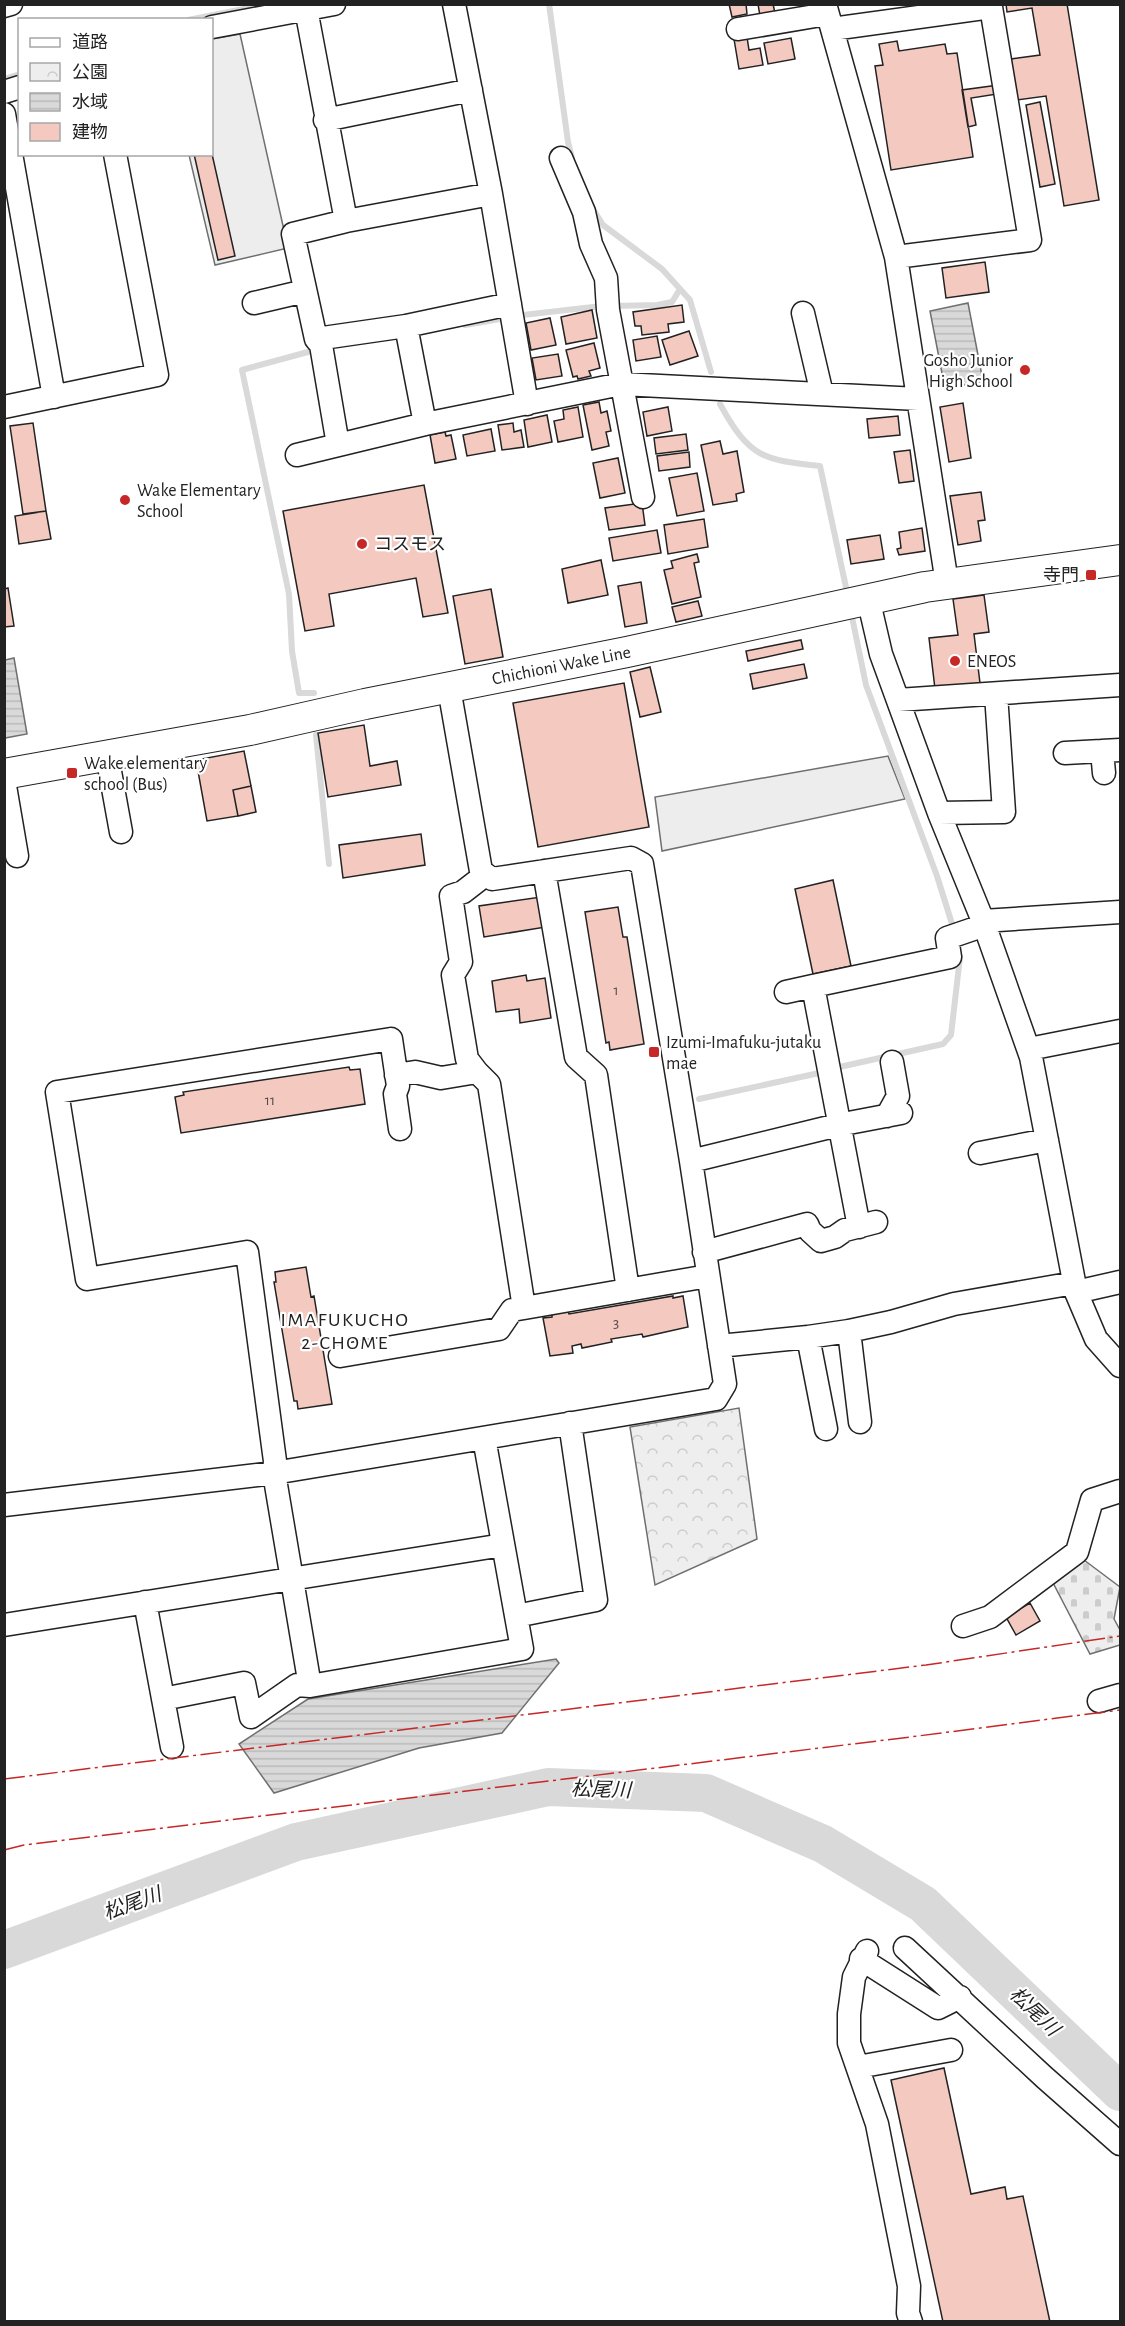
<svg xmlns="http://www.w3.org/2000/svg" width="1125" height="2326" viewBox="0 0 1125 2326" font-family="'Alegreya Sans','Noto Sans JP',sans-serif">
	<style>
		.cemetery { fill: url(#cemetery-stones); stroke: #6f6f6f; stroke-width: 1.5 }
		.park { fill: url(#park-crowns); stroke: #6f6f6f; stroke-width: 1.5 }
		.parking { fill: #ededed; stroke: #6f6f6f; stroke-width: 1.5 }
		.water { fill: url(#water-rules); stroke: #6f6f6f; stroke-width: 1.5 }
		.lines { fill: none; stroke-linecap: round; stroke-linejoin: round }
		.stream { stroke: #d9d9d9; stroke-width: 6 }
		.river { stroke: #d9d9d9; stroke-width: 38 }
		.building { fill: #f3c9c0; stroke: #222; stroke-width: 1.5 }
		.minor-casing { stroke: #222; stroke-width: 25 }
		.major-casing { stroke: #222; stroke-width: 32 }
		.minor { stroke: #fff; stroke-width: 22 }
		.major { stroke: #fff; stroke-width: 30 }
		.power { stroke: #c62828; stroke-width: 1.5; stroke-dasharray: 21 4.5 3 4.5; stroke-linecap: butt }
		.poi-dot { fill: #c62828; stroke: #fff; stroke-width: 2 }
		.labels { text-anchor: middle; stroke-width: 4.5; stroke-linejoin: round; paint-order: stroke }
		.number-label { font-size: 15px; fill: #564c4a }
		.poi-label { font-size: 18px; fill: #222; stroke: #fff; text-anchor: start }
		.street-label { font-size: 18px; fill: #222; stroke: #fff }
		.neighbourhood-label { font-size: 20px; letter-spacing: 1.5px; fill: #222; stroke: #fff }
		.water-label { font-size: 20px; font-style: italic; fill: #222; stroke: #fff }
	</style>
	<defs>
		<pattern id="cemetery-stones" width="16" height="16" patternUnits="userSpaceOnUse" patternTransform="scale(1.5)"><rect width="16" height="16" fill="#eee"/><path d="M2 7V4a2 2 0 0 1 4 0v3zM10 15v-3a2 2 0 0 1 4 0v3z" fill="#ccc"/></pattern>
		<pattern id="park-crowns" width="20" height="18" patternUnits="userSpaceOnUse" patternTransform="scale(1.5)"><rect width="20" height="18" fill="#eee"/><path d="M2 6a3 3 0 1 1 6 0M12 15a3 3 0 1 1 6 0" fill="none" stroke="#ccc"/></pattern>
		<pattern id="water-rules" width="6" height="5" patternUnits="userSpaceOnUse" patternTransform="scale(1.5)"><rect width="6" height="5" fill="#d9d9d9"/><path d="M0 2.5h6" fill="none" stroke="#bababa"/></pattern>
	</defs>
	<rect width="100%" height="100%" fill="#fff"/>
	<path class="cemetery" d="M1080 1557 1120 1587 1114 1619 1120 1630V1645L1090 1654 1050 1577Z"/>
	<path class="park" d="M739 1408 757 1539 655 1585 630 1427Z"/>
	<path class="parking" d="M240 34 288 248 215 265 189 155 212 154V39Z
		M888 756 905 799 662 851 655 797Z"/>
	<path class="water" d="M968 303 983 381 945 389 930 311Z
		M14 658 27 734 5 738V660Z
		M556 1659 559 1663 502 1733 419 1748 274 1793 239 1744 308 1699Z"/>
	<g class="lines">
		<path class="stream" d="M549 4 568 142 572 158
			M188 20 269 4
			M4 79 20 74
			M593 209 603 225 662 269 690 300 711 372
			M613 306 657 305 672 302 680 289
			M523 315 602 306
			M465 325 500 319
			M720 404C749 457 762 460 820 466L847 592
			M852 617 866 685 937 876 953 927
			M314 693H299L292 651 289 594 242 370 319 349
			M316 735 329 864
			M835 1068 943 1044 951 1035 960 957
			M699 1099 824 1072"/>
		<path class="river" d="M4 1950 296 1842 548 1787 706 1793 823 1844 923 1904 1120 2092"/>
	</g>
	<path class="building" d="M729 4H746L747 14 732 17Z
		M758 4H773L775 13 760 16Z
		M1006 4H1067L1099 200 1064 206 1046 96 1017 100 1011 59 1040 55 1032 8 1007 12Z
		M747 37 749 50 760 48 763 65 739 69 734 39Z
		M791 38 795 59 768 64 764 43Z
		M897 41 899 51 945 44 947 54 957 53 973 157 891 170 875 66 883 65 879 44Z
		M1006 84 1016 91 971 98 976 125 968 127 962 90Z
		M1040 102 1055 184 1040 187 1026 105Z
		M194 154H212L235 256 218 260Z
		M985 262 989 292 946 298 942 268Z
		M682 305 684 322 668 324 669 332 642 335 641 326H635L633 312Z
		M592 310 597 338 566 344 561 317Z
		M550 318 556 345 531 350 526 323Z
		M689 331 698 356 670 365 662 340Z
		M657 336 661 357 636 361 633 340Z
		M594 343 600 368 589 371 591 376 578 379 577 376 573 377 566 350Z
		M558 354 562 376 536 380 532 358Z
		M599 402 601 413 607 411 611 431 606 432 609 446 592 450 583 405Z
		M963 403 971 458 949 462 940 407Z
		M578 407 583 437 558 442 554 421 564 419 563 410Z
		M668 407 672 431 647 436 643 412Z
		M547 415 552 442 528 447 524 420Z
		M898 416 900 435 869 438 867 419Z
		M33 423 46 511 23 514 10 426Z
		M513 423 514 432 521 430 524 447 502 450 498 425Z
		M491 429 495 451 467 456 463 435Z
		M445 432 446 436 451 435 456 459 435 463 430 435Z
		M686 434 688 450 656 454 654 438Z
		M720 441 723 454 737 451 744 492 736 494 737 501 713 505 701 445Z
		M910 450 914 481 899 483 894 452Z
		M689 452 690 467 659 471 657 456Z
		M618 458 625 493 600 498 593 463Z
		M697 473 704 511 677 516 669 478Z
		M424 485 448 613 423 617 416 578 329 594 334 626 305 631 283 511Z
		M981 492 985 520 978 521 981 541 958 545 950 496Z
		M642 503 645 525 609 530 605 508Z
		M46 511 51 539 19 544 15 516Z
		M704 519 708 547 668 554 664 525Z
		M922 528 925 551 899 555 897 549 901 548 899 532Z
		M657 530 661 553 613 561 609 538Z
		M880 535 884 559 851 564 847 540Z
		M697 554 699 562 694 563 701 597 672 604 664 570 673 568 671 561Z
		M601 560 608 595 568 603 562 569Z
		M641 582 647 623 625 627 618 586Z
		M8 588 14 626 4 627V589Z
		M491 589 503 657 465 664 453 596Z
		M984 595 989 632 974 634 980 683 935 689 929 638 958 635 953 599Z
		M698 601 702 616 676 622 672 607Z
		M801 640 803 649 748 661 746 651Z
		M804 664 807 678 753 689 750 674Z
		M650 667 661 712 640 717 630 672Z
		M624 683 649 827 538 847 513 703Z
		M364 725 370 766 397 761 401 785 328 797 318 733Z
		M244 751 251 786 233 790 238 816 207 821 196 760Z
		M251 786 256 812 238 816 233 790Z
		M421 834 425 865 343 878 339 845Z
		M833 880 851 966 813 974 795 889Z
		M541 897 546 927 484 937 479 906Z
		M618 907 623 937H627L644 1044 610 1050 609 1042 606 1043 585 912Z
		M526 975 527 981 545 978 551 1018 520 1023 519 1009 496 1012 492 981Z
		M349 1067 350 1070 360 1069 365 1104 181 1133 175 1097 184 1095 183 1092Z
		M306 1267 311 1297 314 1296 332 1404 298 1409 297 1401H294L274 1282H276L275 1272Z
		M673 1296V1298L683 1296 688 1327 643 1337 642 1334 611 1339 612 1342 582 1348 581 1344 572 1346 573 1353 550 1356 543 1318 552 1317V1314L568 1311 569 1314Z
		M1030 1603 1040 1621 1016 1635 1006 1617Z
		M944 2068 971 2194 1005 2187 1007 2199 1023 2196 1050 2322H943L891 2080Z"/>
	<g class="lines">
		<defs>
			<path id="minor" d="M454 4 491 194 527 404
				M825 4 896 257 947 583
				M4 6 11 4
				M306 9 346 221
				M212 27 334 4
				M738 29 827 14
				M832 29 991 7 1030 240 896 257
				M4 92 20 87
				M4 114 54 397
				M325 120 471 90
				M561 158 584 212 591 244 606 278 608 310 643 497
				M491 194 346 221 293 234 316 339 406 326 510 304
				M254 303 305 291
				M803 313 822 394
				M406 326 425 424
				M316 339 321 345 338 445
				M4 407 157 375 115 154
				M297 455 425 424 621 384 918 399
				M868 598 881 654 939 813 983 921 1031 1057 1076 1292 1096 1339 1120 1366
				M898 700 1120 685
				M1102 751 1104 773
				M1065 753 1120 750
				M107 755 121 832
				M4 780 17 856
				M939 813 1004 812 996 694
				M544 871 576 1057 596 1075 628 1290
				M485 875 463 892 451 896 461 962 453 975 467 1059 477 1072 489 1084 524 1308 708 1276
				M983 921 1120 912
				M786 992 813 986
				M1029 1049 1120 1031
				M396 1075 415 1072 441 1078 477 1072
				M887 1116 898 1096 892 1062
				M400 1129 395 1094 398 1086 391 1039 57 1092 87 1279 247 1252 275 1461 274 1473 310 1686 522 1649 484 1438
				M980 1153 1047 1140
				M691 1161 838 1125 901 1113
				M859 1227 813 986 950 957 947 938 985 925
				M704 1252 807 1224 810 1231 821 1241 835 1237 845 1230 876 1222
				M1076 1292 1120 1282
				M849 1331 860 1422
				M808 1337 826 1429
				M719 1346 808 1337 849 1331 891 1322 954 1304 1074 1283
				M340 1356 499 1329 512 1310 524 1308
				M4 1505 274 1473 716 1399 725 1384 691 1161 642 864 631 858 492 879 481 871 449 688
				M145 1602 172 1747
				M516 1616 596 1600 570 1423
				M4 1625 503 1545
				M963 1626 990 1617 1077 1552 1092 1500 1120 1491
				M163 1699 244 1683 251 1717 297 1685 310 1686
				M1099 1701 1120 1695
				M905 1948 1044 2077 1120 2144
				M867 1951 854 1977 849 2014V2043L877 2124 909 2286 908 2313 911 2322
				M861 1959 938 2008 960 1997
				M858 2067 951 2050"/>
			<g id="major">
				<path id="s1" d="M4 774 250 730 365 704 627 652 925 587 1120 560"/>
			</g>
		</defs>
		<use href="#minor" class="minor-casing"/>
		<use href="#major" class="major-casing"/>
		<use href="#minor" class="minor"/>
		<use href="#major" class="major"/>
		<path class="power" d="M4 1779 926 1665 1120 1636
			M4 1850 24 1845 910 1737 1120 1710"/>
	</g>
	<g class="poi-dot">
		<circle cx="1025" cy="370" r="6"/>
		<circle cx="125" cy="500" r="6"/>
		<circle cx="362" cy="544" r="6"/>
		<rect x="1085" y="569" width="12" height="12" rx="3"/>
		<circle cx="955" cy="661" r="6"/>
		<rect x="66" y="767" width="12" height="12" rx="3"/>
		<rect x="648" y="1046" width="12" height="12" rx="3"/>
	</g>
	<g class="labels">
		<g class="number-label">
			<text x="616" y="995">1</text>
			<text x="270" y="1105">11</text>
			<text x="616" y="1328">3</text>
		</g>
		<g class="poi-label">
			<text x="1013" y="366" text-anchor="end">Gosho Junior<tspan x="1013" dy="21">High School</tspan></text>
			<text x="137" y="496">Wake Elementary<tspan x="137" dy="21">School</tspan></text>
			<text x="374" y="550">コスモス</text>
			<text x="1079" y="581" text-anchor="end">寺門</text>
			<text x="967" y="667">ENEOS</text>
			<text x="84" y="769">Wake elementary<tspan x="84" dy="21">school (Bus)</tspan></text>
			<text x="666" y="1048">Izumi-Imafuku-jutaku<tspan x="666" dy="21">mae</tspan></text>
		</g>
		<g class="street-label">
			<text dy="6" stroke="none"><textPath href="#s1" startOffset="568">Chichioni Wake Line</textPath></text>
		</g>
		<g class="neighbourhood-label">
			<text x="345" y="1326">IMAFUKUCHO<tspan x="345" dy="23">2-CHOME</tspan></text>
		</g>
		<g class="water-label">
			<text transform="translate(601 1789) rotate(2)" y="7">松尾川</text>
			<text transform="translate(132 1903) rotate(-20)" y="7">松尾川</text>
			<text transform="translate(1035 2011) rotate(44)" y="7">松尾川</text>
		</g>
	</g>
	<rect width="1125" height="2326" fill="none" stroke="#222222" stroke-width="12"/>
	<rect x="18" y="18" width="195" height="138" fill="#ffffff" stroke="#a7a7a7" stroke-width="1.5"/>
	<rect x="30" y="38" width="30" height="9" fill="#ffffff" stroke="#a7a7a7" stroke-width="1.5"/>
	<text x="72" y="48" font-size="18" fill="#222222">道路</text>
	<rect x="30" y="63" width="30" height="18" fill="url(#park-crowns)" stroke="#a7a7a7" stroke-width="1.5"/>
	<text x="72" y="78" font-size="18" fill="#222222">公園</text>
	<rect x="30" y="93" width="30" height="18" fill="url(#water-rules)" stroke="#a7a7a7" stroke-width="1.5"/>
	<text x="72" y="108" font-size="18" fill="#222222">水域</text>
	<rect x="30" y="123" width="30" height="18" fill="#f3c9c0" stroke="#a7a7a7" stroke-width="1.5"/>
	<text x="72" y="138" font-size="18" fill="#222222">建物</text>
</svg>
